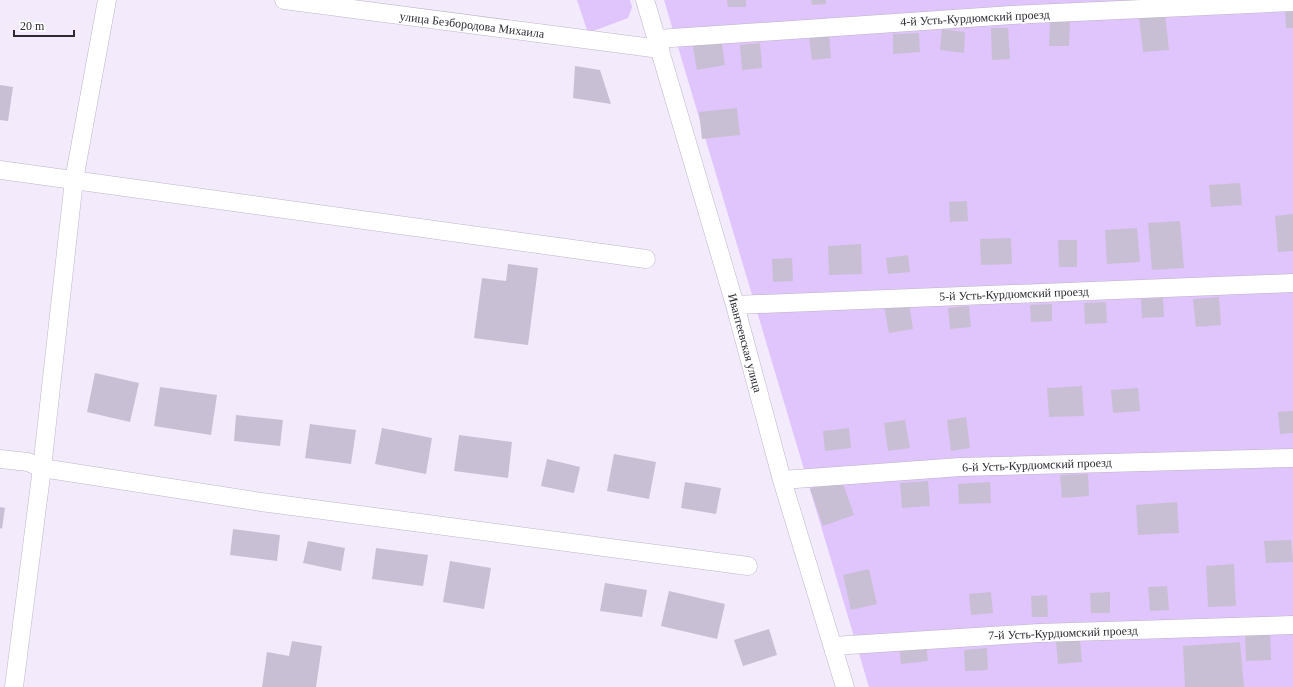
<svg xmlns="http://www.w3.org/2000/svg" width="1293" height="687" viewBox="0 0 1293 687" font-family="Georgia,serif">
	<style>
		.green { fill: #e0c4fc }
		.building { fill: #c9bfd4 }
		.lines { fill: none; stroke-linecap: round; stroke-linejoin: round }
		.street-casing { stroke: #beb4c8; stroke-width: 19 }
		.street { stroke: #fff; stroke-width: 18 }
		.labels { text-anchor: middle; stroke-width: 3; stroke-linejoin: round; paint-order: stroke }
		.street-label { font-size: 12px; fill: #2d2931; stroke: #fff }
	</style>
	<rect width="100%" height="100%" fill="#f3ebfc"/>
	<path class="green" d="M577 0H630L632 7 628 18 588 33Z
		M664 0H1293V687H869Z"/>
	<path class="building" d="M727 0H746V7H728Z
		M811 0H826V4L812 5Z
		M1293 6V28H1286L1285 7Z
		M1165 14 1169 50 1143 52 1139 17Z
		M1050 21 1070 22 1069 46H1049Z
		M991 28H1008L1010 59 992 60Z
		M942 29 965 32 964 53 940 50Z
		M919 33 920 52 893 54V34Z
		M829 34 831 58 812 60 809 37Z
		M721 38 725 65 697 70 692 43Z
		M760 43 762 68 742 70 740 45Z
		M575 66 600 70 611 104 573 98Z
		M0 85 13 87 8 121 0 120Z
		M737 108 740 135 702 139 699 112Z
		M1240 183 1242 205 1211 207 1209 185Z
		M967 201 968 221 950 222 949 202Z
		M1293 214V251L1278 252 1275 216Z
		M1180 221 1184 268 1152 270 1148 223Z
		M1137 228 1140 262 1107 264 1105 230Z
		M1011 238 1012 264 981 265 980 239Z
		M1058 240H1077V267H1059Z
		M861 244 862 274 829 275 828 246Z
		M908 255 910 272 888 274 886 258Z
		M792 258 793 281 773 282 772 259Z
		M508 264 538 268 528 345 474 338 482 278 506 281Z
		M1219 297 1221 325 1196 327 1193 299Z
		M1163 298 1164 317 1142 318 1141 299Z
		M909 302 913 329 889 333 884 306Z
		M1106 302 1107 323 1085 324 1084 303Z
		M1052 304V321L1031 322 1030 305Z
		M969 306 971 327 950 329 948 308Z
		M95 373 139 383 130 422 87 412Z
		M1082 386 1084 416 1049 417 1047 388Z
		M160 387 217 395 211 435 154 426Z
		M1138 388 1140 411 1113 413 1111 390Z
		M1293 411V433L1280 434 1278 412Z
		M236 415 283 420 280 446 234 441Z
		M966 417 970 448 951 451 947 420Z
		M905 420 910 448 888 451 884 423Z
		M310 424 356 430 351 464 305 458Z
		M382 428 432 438 426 474 375 464Z
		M849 428 851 448 825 451 823 431Z
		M459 435 512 442 508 478 454 471Z
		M614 454 656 462 649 499 607 491Z
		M547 459 580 467 574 493 541 486Z
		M1088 474 1089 496 1062 498 1060 475Z
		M841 478 854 515 823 526 810 489Z
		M928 481 930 506 902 508 900 483Z
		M685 482 721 488 716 514 681 508Z
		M990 482 991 503 959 504 958 484Z
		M1177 502 1179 533 1138 535 1136 505Z
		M0 507 5 508 2 529 0 528Z
		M233 529 280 535 277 561 230 555Z
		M1291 540 1293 562 1266 563 1264 541Z
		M308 541 345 548 341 571 303 563Z
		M376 548 428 555 423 586 372 579Z
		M450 561 491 568 484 609 443 602Z
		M1234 564 1236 606 1208 607 1206 566Z
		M869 569 877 604 851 610 843 575Z
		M605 583 647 590 642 617 600 611Z
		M1167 586 1169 610 1150 611 1148 587Z
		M669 591 725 604 717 639 661 626Z
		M991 592 993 613 971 615 969 594Z
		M1110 592V613H1091L1090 593Z
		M1047 595 1048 617H1032L1031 596Z
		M769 629 777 655 743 666 734 640Z
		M1270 632 1271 660 1246 661 1245 633Z
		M1080 640 1082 662 1058 664 1056 642Z
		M292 641 322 646 316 687H262L267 652 289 656Z
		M1240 642 1244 687H1185L1183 646Z
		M926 644 928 661 901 664 899 647Z
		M987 648 988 670 965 671 964 650Z"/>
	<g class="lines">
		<defs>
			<path id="street" d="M107 0 74 180 42 468 261 502 748 566
				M284 0 660 49
				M645 0 735 305 782 480 845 687
				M657 39 1012 15 1293 2
				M0 170 646 259
				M735 305 1293 283
				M0 459 28 462 42 468 14 687
				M782 480 960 467 1293 458
				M833 646 1039 633 1293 625"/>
		</defs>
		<use href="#street" class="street-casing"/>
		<use href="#street" class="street"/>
	</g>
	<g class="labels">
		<g class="street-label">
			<text transform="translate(975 18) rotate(-3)" y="4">4-й Усть-Курдюмский проезд</text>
			<text transform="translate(472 25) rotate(7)" y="4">улица Безбородова Михаила</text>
			<text transform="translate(1014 294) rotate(-2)" y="4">5-й Усть-Курдюмский проезд</text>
			<text transform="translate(745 343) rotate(75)" y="4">Ивантеевская улица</text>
			<text transform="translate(1037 465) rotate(-2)" y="4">6-й Усть-Курдюмский проезд</text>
			<text transform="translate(1063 633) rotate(-2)" y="4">7-й Усть-Курдюмский проезд</text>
		</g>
	</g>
	<path d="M14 30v6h60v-6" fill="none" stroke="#2d2931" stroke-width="2"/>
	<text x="20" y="30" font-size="12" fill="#2d2931" stroke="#ffffff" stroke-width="3" paint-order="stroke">20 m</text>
</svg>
